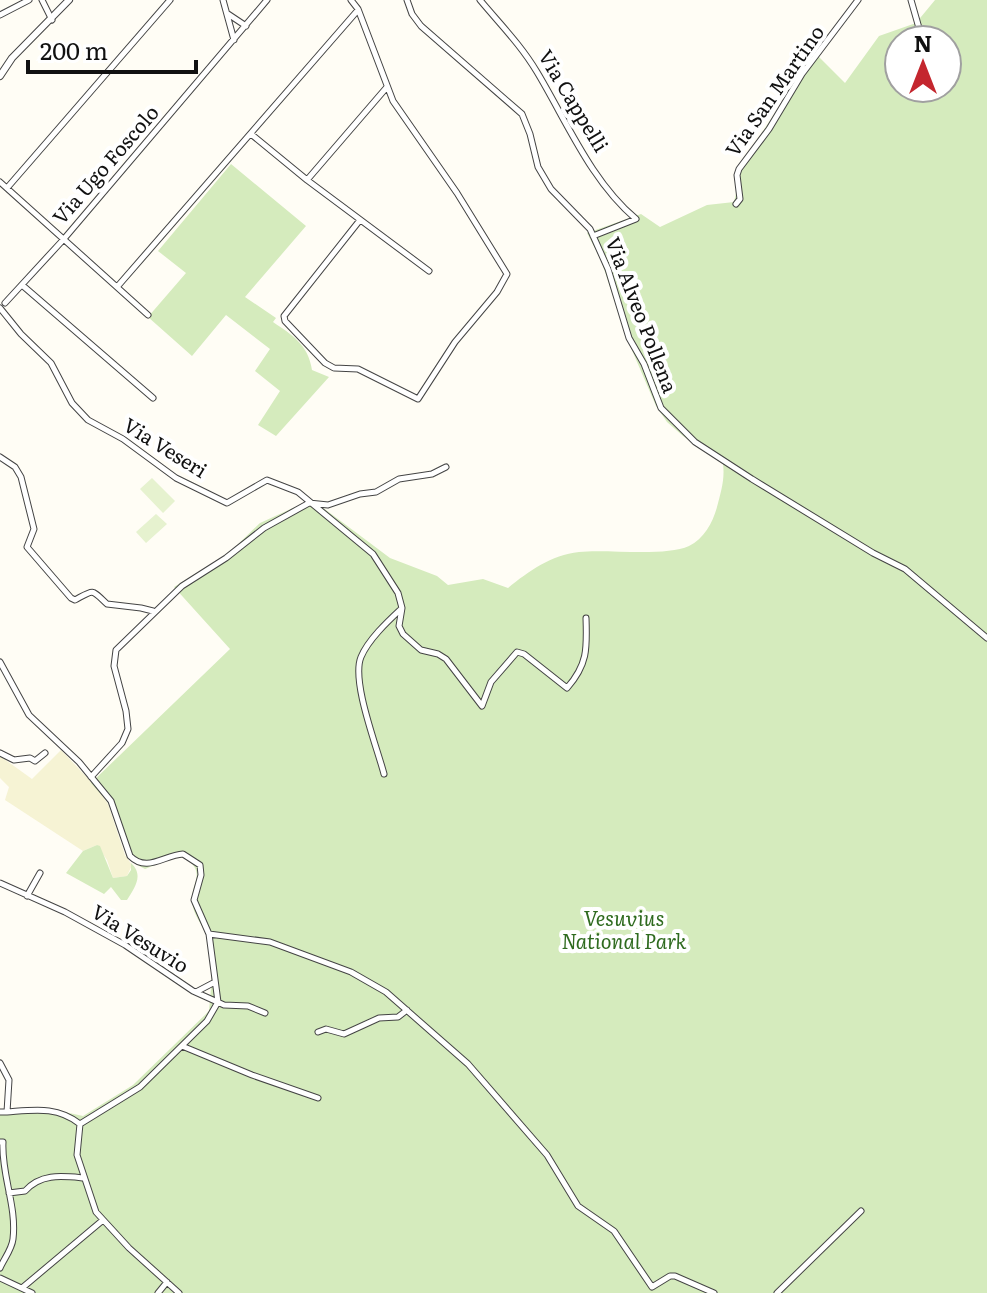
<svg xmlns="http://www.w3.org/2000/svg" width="987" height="1293" viewBox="0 0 987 1293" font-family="Literata,serif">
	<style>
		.farmland { fill: #f6f3d4 }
		.green { fill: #d5ebbd; fill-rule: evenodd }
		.pitch { fill: #e6f2cf }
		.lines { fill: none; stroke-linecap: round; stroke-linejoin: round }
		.minor-casing { stroke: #444; stroke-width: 7 }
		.tertiary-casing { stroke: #444; stroke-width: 8 }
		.minor { stroke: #fff; stroke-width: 5 }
		.tertiary { stroke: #fff; stroke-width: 6 }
		.labels { text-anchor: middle; stroke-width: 8; stroke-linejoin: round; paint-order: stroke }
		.street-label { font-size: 20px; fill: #111; stroke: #fff }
		.park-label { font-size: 20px; font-style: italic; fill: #2f6b1f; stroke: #fff }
	</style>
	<rect width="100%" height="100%" fill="#fffdf5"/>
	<path class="farmland" d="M61 750 98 789 108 804 125 855 132 865 127 876 113 878 107 860 97 845 83 851 5 800 9 787 0 778V756L32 779Z"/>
	<path class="green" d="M935 0H987V1293H0V1110L42 1107 83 1116 133 1085 209 1011C211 987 215 958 207 935 203 926 195 917 193 907 187 884 210 875 184 857L170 859 145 869C115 855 125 827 108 803 104 796 96 790 91 783L230 649 174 587 229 553 260 523 295 507 318 504 390 558 437 576 448 585 483 579 508 588C529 571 551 555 579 552 608 549 665 557 689 546 704 539 713 522 717 507 721 492 725 479 723 464L683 436 667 422 656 406 628 341 601 260 587 233 641 214 660 227 707 205 734 202 737 189 735 173 815 53 845 83 879 36 916 23ZM899 40H947V88H899Z
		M231 164 306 226 245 297 276 318 273 322C292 335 308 344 312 370L329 377 276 436 258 425 280 391 255 371 270 349 226 315 192 356 148 317 186 273 158 251Z
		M97 845 100 846 113 878 127 876 131 870V863C144 875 135 887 127 900H121L111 887 104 894 66 873 83 851Z"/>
	<path class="pitch" d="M152 478 175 501 163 513 140 489Z
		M156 514 167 524 146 543 136 532Z"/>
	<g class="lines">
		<defs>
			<path id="minor" d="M42 0 52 20
				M223 0 234 40
				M351 0 358 9 393 101 457 193 507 274 497 292 455 342 418 399 358 369 334 368 325 363 285 321 284 316 360 220
				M407 0 412 14 421 26 522 114 530 134 538 167 551 189 590 229 608 269 629 338 644 364 661 408 695 442 752 479 873 553 905 569 987 638
				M480 0C500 24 521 45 537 72 567 122 591 181 636 219L593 236
				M911 0 919 28
				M228 14 246 26
				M0 15 29 0
				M251 134 307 180 429 271
				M307 180 387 87
				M0 182 148 315
				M7 188 170 0
				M736 204 740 199 737 175 739 169 769 129 802 74 858 0
				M22 285 153 398
				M117 287 358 10
				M5 303 63 240 267 0
				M0 308 21 334 51 363 72 403 88 420 123 439 176 478 227 503 267 480 298 492 373 554 398 593 402 608 399 626 403 634 421 650 438 654 446 659 482 706 491 682 517 652 524 654 567 688C588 664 587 648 586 618
				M0 457 15 467 21 477 34 529 27 547 71 598 75 600C95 589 91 589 107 604L141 608 153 611
				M0 662 29 715 79 762 111 801 130 856C147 873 164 855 183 854L200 865 201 875 194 900 209 934 218 1002
				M0 753 14 760 30 758 35 761 45 753
				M384 774C377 747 351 681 361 657 368 640 387 622 401 609
				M91 777 122 743 128 729 126 711 114 666 116 650 182 586 226 558 264 528 309 503 328 505 360 494 376 492 399 479 432 474 446 467
				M0 883 65 912 125 945 193 991 224 1005 248 1006 265 1013
				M27 896 40 873
				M209 934 270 942 351 972 386 992 468 1064 547 1155 578 1206 614 1231 652 1287 670 1276H675L714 1293
				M196 992 215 982
				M318 1032 326 1029 344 1034 379 1018 398 1017 407 1010
				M182 1046 252 1075 318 1098
				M0 1063 9 1080 7 1112H0
				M7 1112C35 1110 57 1106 80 1124
				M0 1142H3C1 1174 17 1206 13 1239 12 1249 4 1259 0 1268
				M9 1193 25 1191C41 1173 62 1176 84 1178
				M0 1278 32 1293
				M22 1288 103 1220
				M158 1293 167 1282
				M179 1293 129 1248 96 1212 77 1155 80 1124 140 1087 207 1021 218 1002
				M777 1293 861 1211"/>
			<path id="tertiary" d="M0 76 12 58 69 0"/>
		</defs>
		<use href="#minor" class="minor-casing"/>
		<use href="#tertiary" class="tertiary-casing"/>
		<use href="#minor" class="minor"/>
		<use href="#tertiary" class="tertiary"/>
	</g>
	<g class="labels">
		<g class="street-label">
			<text transform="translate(775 91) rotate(-55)" y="7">Via San Martino</text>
			<text transform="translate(573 101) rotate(59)" y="7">Via Cappelli</text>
			<text transform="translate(106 165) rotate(-49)" y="7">Via Ugo Foscolo</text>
			<text transform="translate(641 315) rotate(69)" y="7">Via Alveo Pollena</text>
			<text transform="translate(165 448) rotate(32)" y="7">Via Veseri</text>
			<text transform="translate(140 939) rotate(32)" y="7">Via Vesuvio</text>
		</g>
		<g class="park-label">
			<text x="624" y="926">Vesuvius<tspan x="624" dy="23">National Park</tspan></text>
		</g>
	</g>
	<g transform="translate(923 64)"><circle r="38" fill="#ffffff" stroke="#a0a0a0" stroke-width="2"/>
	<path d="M0-6L14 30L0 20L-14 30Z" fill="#c4262e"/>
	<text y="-12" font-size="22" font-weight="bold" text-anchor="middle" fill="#111111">N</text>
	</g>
	<path d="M28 60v12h168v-12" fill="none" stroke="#111111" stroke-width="4"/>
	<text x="40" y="60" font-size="24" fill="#111111" stroke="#ffffff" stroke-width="6" paint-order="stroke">200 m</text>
</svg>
